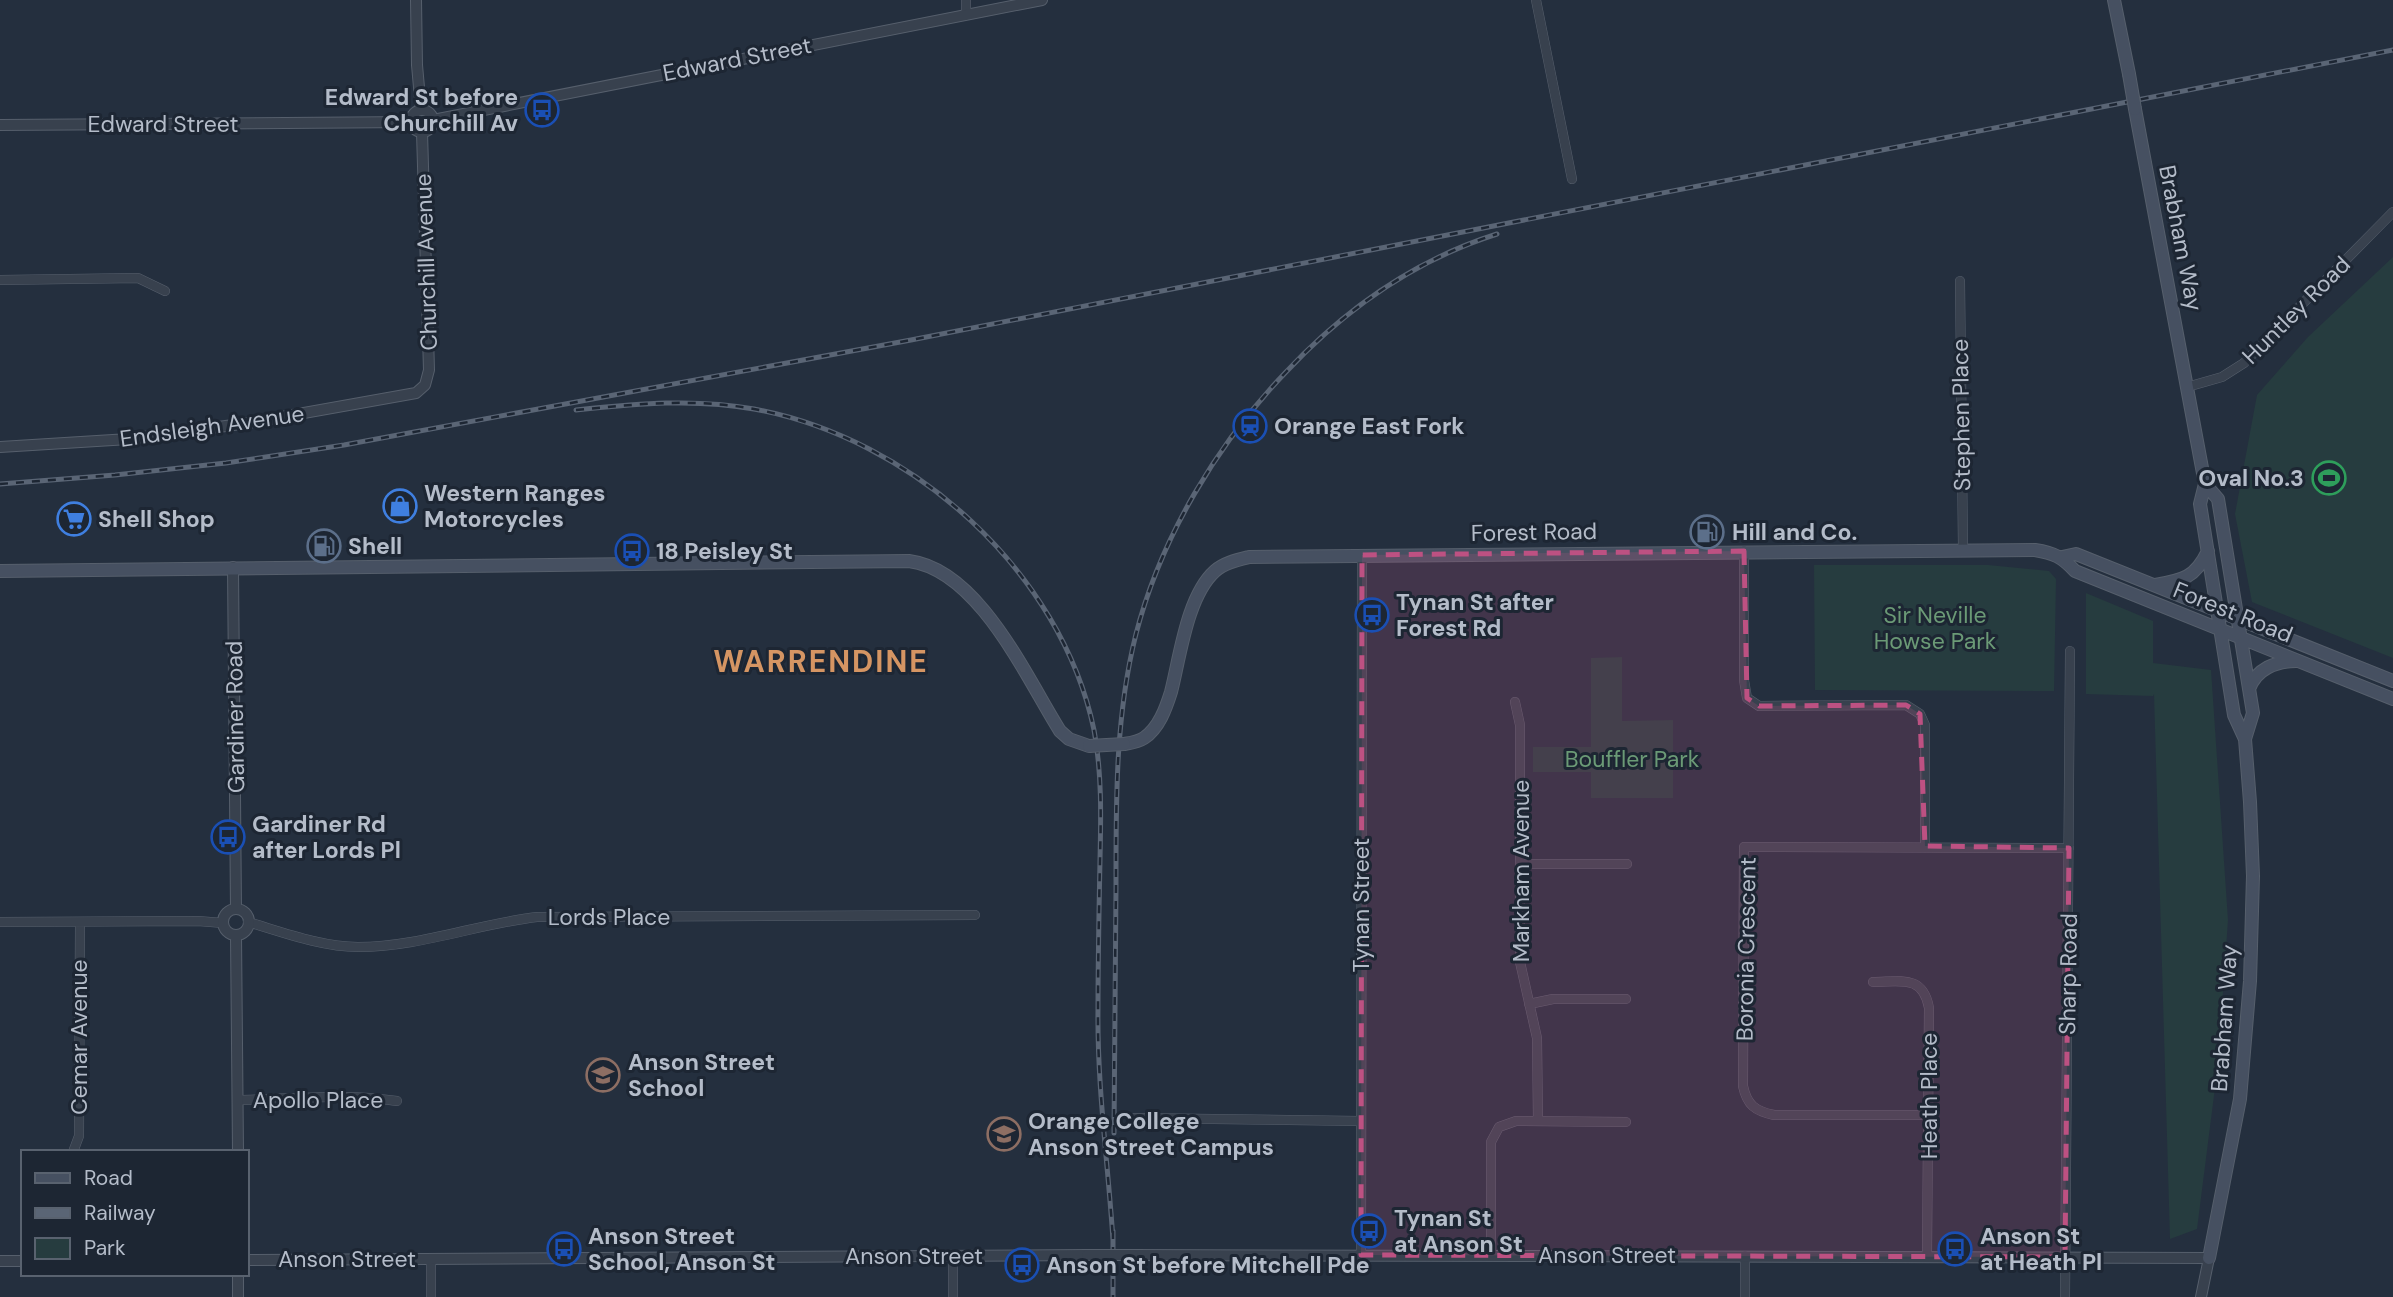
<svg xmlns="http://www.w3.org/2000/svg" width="2393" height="1297" viewBox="0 0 2393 1297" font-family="'DM Sans',sans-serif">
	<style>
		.green { fill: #263c3f }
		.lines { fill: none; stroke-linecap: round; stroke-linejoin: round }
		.minor-casing { stroke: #565f6c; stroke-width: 10 }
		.tertiary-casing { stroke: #565f6c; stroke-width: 12 }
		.secondary-casing { stroke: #565f6c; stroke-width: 14 }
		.minor { stroke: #38414e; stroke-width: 9 }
		.tertiary { stroke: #38414e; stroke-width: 10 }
		.secondary { stroke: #465061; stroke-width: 12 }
		.rail-casing { stroke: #5a6575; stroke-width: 5 }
		.rail { stroke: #1d2633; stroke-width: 2.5; stroke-dasharray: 8; stroke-linecap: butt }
		.tertiary-bridge-casing { stroke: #565f6c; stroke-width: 12; stroke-linecap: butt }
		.secondary-bridge-casing { stroke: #565f6c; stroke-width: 14; stroke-linecap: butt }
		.tertiary-bridge { stroke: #38414e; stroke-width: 10 }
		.secondary-bridge { stroke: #465061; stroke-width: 12 }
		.marked { fill: #bd5182; fill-opacity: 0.2; stroke: #bd5182; stroke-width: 5; stroke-dasharray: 14 9; stroke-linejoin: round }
		.labels { text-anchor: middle; stroke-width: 6; stroke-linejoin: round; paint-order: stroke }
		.street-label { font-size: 23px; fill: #b4bcc9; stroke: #1d2633 }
		.poi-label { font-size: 23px; font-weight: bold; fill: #b4bcc9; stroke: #1d2633; text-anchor: start }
		.park-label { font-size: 23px; fill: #6b9a76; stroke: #1d2633 }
		.district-label { font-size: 30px; font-weight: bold; letter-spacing: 2px; fill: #d59563; stroke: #1d2633 }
	</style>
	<rect width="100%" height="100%" fill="#242f3e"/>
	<path class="green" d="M2393 257V658L2252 602 2235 514 2257 395 2308 337Z
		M1814 565H1988L2049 571 2056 579 2054 691 1815 690Z
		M2086 593 2153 621V663L2211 670 2228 920 2218 1064 2197 1229 2170 1239 2154 694 2153 696 2086 694Z
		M1622 657V721L1673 720V798H1591V772H1533V747H1591V658Z"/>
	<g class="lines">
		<defs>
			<path id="minor" d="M1536 0 1572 179
				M966 15V0
				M0 280 138 278 165 291
				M1960 281 1963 549
				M2187 387 2222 377 2244 363 2393 212
				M1744 551V680L1747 698 1759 706 1906 705 1920 714 1925 725V846
				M1515 702 1520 725V962L1537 1038 1538 1121
				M1520 864H1627
				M0 922 198 921 223 923
				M248 922C282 932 322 947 358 947 419 947 477 924 537 917L975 915
				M1873 982C1900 982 1923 974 1929 1008L1927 1256
				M1529 1004 1553 999H1626
				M238 1100C290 1099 346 1093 397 1101
				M1929 1115H1774C1755 1111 1747 1105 1743 1086L1744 847 2069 848
				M1135 1118 1360 1121
				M73 1152 79 1136 80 922
				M953 1255V1297
				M1361 1255 1362 555
				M1491 1255V1142L1499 1127 1516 1121 1626 1122
				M431 1297V1259
				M1745 1297V1256
				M2065 1297 2070 651"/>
			<path id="tertiary" d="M416 0 417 65 421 110
				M411 121a11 11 0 1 1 22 0a11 11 0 1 1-22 0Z
				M433 120 1042 0
				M0 125 411 122
				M0 447 129 439 248 423 416 393 425 385 429 370 422 132
				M233 567 236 909
				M223 922a13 13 0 1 1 26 0a13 13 0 1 1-26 0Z
				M236 935 238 1152
				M1133 1255 2209 1258 2201 1297
				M249 1260 1087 1255
				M0 1261H23
				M238 1274V1297"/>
			<path id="secondary" d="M2114 0 2129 74
				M2135 109 2205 484 2200 504 2234 715 2245 739 2250 802 2253 876 2250 981 2240 1099 2209 1258
				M2205 484 2218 499 2253 713 2245 739
				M2062 557 2076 554 2393 681
				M0 571 909 561C979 570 1026 677 1060 731L1069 739 1089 746
				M2155 585C2183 580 2195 578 2208 551
				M2249 689C2256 669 2276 661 2296 661
				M1124 744C1130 743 1138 742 1144 738 1159 728 1166 708 1171 692 1180 657 1187 596 1215 571 1224 563 1237 560 1249 557L2035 550C2054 553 2062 557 2075 571L2393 699"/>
		</defs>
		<use href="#minor" class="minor-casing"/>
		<use href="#tertiary" class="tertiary-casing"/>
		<use href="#secondary" class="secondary-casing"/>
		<use href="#minor" class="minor"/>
		<use href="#tertiary" class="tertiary"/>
		<use href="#secondary" class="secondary"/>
		<defs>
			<path id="rail" d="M576 410C636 404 694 398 754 409 912 438 1061 571 1094 730 1102 773 1101 817 1100 860 1099 910 1098 960 1098 1009 1097 1086 1108 1163 1113 1240
				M0 484 115 475 226 463 344 445 911 340 2393 50
				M1114 1133C1114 1051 1115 969 1116 888 1116 802 1115 717 1136 634 1161 537 1217 444 1286 372 1344 310 1415 260 1497 234
				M1113 1231V1297"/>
		</defs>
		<use href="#rail" class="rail-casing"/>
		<use href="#rail" class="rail"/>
		<defs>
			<path id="tertiary-bridge" d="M1087 1255H1133"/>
			<path id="secondary-bridge" d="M2129 74 2135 109
				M1089 746 1124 744"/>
		</defs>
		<use href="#tertiary-bridge" class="tertiary-bridge-casing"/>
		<use href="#secondary-bridge" class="secondary-bridge-casing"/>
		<use href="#tertiary-bridge" class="tertiary-bridge"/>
		<use href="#secondary-bridge" class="secondary-bridge"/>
	</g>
	<path class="marked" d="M1744 551 1747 698 1759 706 1906 705 1920 714 1925 846 2069 848 2065 1257 1361 1255 1362 555Z"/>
	<defs>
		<symbol id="bus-ring" viewBox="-11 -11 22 22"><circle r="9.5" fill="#1d2633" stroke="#1a4fb4" stroke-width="1.5"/><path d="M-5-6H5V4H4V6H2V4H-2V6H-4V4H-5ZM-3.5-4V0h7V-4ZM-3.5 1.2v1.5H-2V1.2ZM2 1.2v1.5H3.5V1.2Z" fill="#1a4fb4"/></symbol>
		<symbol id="station-ring" viewBox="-11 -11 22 22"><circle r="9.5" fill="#1d2633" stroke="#1a4fb4" stroke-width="1.5"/><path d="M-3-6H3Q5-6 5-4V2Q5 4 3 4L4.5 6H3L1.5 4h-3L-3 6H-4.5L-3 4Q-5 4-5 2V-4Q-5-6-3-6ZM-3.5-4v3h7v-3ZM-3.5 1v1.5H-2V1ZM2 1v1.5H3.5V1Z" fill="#1a4fb4"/></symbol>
		<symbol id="stadium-ring" viewBox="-11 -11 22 22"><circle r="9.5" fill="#1d2633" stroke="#2e9e5b" stroke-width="1.5"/><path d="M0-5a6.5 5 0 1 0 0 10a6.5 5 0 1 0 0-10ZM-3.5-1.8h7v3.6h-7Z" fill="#2e9e5b"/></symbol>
		<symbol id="shop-ring" viewBox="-11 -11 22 22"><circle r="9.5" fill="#1d2633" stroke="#3f7fe0" stroke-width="1.5"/><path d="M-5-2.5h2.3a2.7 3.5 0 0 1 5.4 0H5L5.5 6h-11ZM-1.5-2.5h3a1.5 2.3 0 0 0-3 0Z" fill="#3f7fe0"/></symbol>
		<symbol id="supermarket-ring" viewBox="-11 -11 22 22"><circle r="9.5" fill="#1d2633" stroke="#3f7fe0" stroke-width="1.5"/><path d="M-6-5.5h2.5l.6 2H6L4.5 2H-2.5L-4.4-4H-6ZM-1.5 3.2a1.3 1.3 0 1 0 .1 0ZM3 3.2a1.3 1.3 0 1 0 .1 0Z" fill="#3f7fe0"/></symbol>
		<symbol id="fuel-ring" viewBox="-11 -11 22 22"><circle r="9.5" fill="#1d2633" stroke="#5c6f8a" stroke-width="1.5"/><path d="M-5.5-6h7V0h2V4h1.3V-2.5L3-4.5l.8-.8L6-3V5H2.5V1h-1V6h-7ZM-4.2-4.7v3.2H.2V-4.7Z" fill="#5c6f8a"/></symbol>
		<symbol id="school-ring" viewBox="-11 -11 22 22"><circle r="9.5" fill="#1d2633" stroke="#8d6e63" stroke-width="1.5"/><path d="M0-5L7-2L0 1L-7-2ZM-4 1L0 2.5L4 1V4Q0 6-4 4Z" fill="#8d6e63"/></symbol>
		<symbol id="university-ring" viewBox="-11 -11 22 22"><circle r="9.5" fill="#1d2633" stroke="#8d6e63" stroke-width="1.5"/><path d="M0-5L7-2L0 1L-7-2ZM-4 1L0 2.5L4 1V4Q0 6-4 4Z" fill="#8d6e63"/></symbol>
	</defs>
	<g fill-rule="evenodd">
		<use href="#bus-ring" x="523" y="91" width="38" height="38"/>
		<use href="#station-ring" x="1231" y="407" width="38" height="38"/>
		<use href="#stadium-ring" x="2310" y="459" width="38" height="38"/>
		<use href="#shop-ring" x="381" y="487" width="38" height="38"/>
		<use href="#supermarket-ring" x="55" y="500" width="38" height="38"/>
		<use href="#fuel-ring" x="1688" y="513" width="38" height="38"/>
		<use href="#fuel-ring" x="305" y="527" width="38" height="38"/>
		<use href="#bus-ring" x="613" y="532" width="38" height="38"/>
		<use href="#bus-ring" x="1353" y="596" width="38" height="38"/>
		<use href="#bus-ring" x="209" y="818" width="38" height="38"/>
		<use href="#school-ring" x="584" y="1056" width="38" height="38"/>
		<use href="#university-ring" x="985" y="1115" width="38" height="38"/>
		<use href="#bus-ring" x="1350" y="1212" width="38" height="38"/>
		<use href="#bus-ring" x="545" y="1230" width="38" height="38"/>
		<use href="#bus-ring" x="1936" y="1230" width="38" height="38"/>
		<use href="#bus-ring" x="1003" y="1246" width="38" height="38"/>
	</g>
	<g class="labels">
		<g class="street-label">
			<text transform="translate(737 59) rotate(-11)" y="8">Edward Street</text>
			<text x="163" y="132">Edward Street</text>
			<text transform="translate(2181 238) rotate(79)" y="8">Brabham Way</text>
			<text transform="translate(426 262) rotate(-92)" y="8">Churchill Avenue</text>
			<text transform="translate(2296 310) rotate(-45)" y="8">Huntley Road</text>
			<text transform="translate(1961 415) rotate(-91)" y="8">Stephen Place</text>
			<text transform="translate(212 426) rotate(-8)" y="8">Endsleigh Avenue</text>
			<text transform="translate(1534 532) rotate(-1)" y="8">Forest Road</text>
			<text transform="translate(2233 612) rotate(22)" y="8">Forest Road</text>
			<text transform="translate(235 717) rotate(-91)" y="8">Gardiner Road</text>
			<text transform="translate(1521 871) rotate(-90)" y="8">Markham Avenue</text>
			<text transform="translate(1361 905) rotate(-90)" y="8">Tynan Street</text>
			<text x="609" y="925">Lords Place</text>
			<text transform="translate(1746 949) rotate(-89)" y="8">Boronia Crescent</text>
			<text transform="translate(2068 974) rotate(-89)" y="8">Sharp Road</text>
			<text transform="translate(2224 1018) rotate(-86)" y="8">Brabham Way</text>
			<text transform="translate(79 1037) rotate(-90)" y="8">Cemar Avenue</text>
			<text transform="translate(1929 1096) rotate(-90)" y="8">Heath Place</text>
			<text x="318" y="1108">Apollo Place</text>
			<text x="1607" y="1263">Anson Street</text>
			<text x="914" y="1264">Anson Street</text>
			<text x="347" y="1267">Anson Street</text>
		</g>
		<g class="poi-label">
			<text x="518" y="105" text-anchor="end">Edward St before<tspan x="518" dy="26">Churchill Av</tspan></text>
			<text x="1274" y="434">Orange East Fork</text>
			<text x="2304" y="486" text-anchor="end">Oval No.3</text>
			<text x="424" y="501">Western Ranges<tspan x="424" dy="26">Motorcycles</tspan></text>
			<text x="98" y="527">Shell Shop</text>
			<text x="1732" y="540">Hill and Co.</text>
			<text x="348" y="554">Shell</text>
			<text x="656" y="559">18 Peisley St</text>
			<text x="1396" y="610">Tynan St after<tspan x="1396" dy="26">Forest Rd</tspan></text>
			<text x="252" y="832">Gardiner Rd<tspan x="252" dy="26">after Lords Pl</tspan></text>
			<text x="628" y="1070">Anson Street<tspan x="628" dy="26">School</tspan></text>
			<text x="1028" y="1129">Orange College<tspan x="1028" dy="26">Anson Street Campus</tspan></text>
			<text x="1394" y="1226">Tynan St<tspan x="1394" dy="26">at Anson St</tspan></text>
			<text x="588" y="1244">Anson Street<tspan x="588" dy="26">School, Anson St</tspan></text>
			<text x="1980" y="1244">Anson St<tspan x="1980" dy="26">at Heath Pl</tspan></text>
			<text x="1046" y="1273">Anson St before Mitchell Pde</text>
		</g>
		<g class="park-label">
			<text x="1935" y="623">Sir Neville<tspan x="1935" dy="26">Howse Park</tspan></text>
			<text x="1632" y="767">Bouffler Park</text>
		</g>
		<g class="district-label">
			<text x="821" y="672">WARRENDINE</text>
		</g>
	</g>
	<rect x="21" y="1150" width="228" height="126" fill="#1d2633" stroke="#59626f" stroke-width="2"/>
	<rect x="35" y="1173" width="35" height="10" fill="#465061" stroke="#59626f" stroke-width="2"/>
	<text x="84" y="1185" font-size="21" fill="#b4bcc9">Road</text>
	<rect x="35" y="1208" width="35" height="10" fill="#5a6575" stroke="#59626f" stroke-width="2"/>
	<text x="84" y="1220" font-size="21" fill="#b4bcc9">Railway</text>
	<rect x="35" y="1238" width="35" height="21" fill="#263c3f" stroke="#59626f" stroke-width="2"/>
	<text x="84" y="1255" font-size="21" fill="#b4bcc9">Park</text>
</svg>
